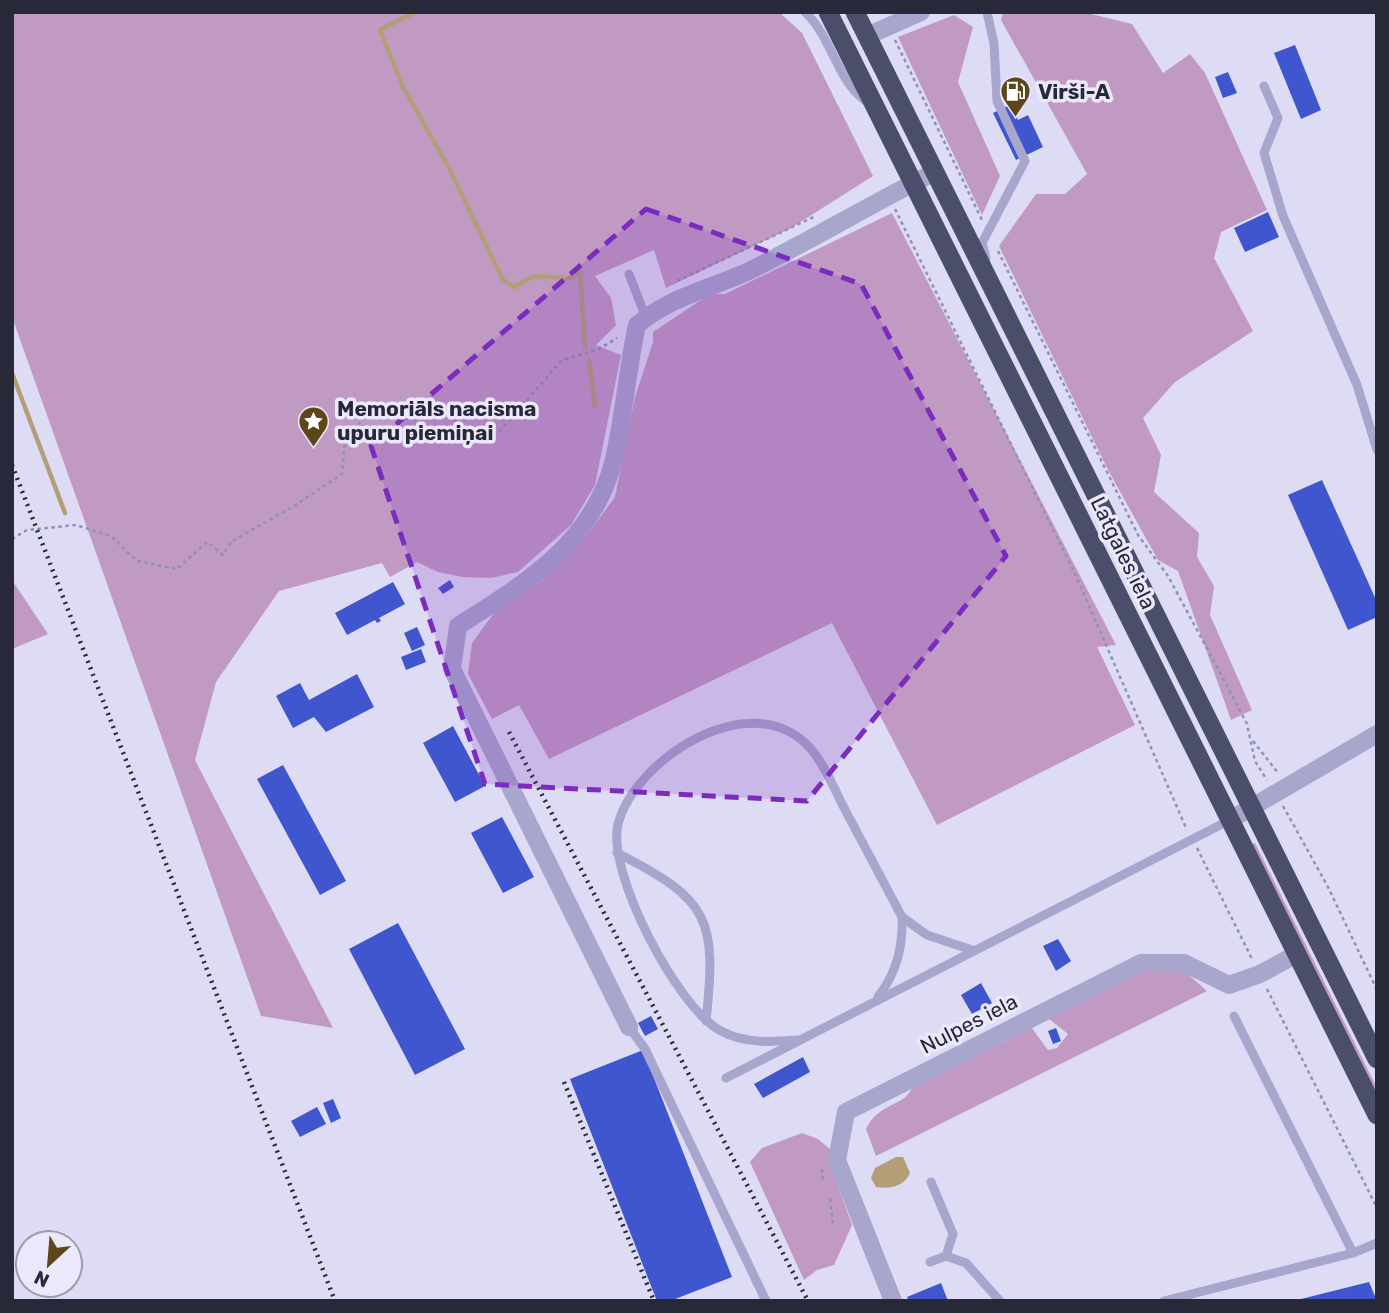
<svg xmlns="http://www.w3.org/2000/svg" width="1389" height="1313" viewBox="0 0 1389 1313" font-family="Rubik,sans-serif">
	<style>
		.green { fill: #c19ac4 }
		.water { fill: #b39e78 }
		.lines { fill: none; stroke-linecap: round; stroke-linejoin: round }
		.stream { stroke: #b39e78; stroke-width: 4.5 }
		.building { fill: #3f56ce }
		.path { stroke: #9190b9; stroke-width: 2.5; stroke-dasharray: 3.5 3.5; stroke-linecap: butt }
		.service { stroke: #a8a6cd; stroke-width: 9 }
		.minor { stroke: #a8a6cd; stroke-width: 18 }
		.trunk { stroke: #4b4e6a; stroke-width: 19 }
		.rail { stroke: #282938; stroke-width: 4.5; stroke-dasharray: 2 5; stroke-linecap: butt }
		.marked { fill: #7b2cbf; fill-opacity: 0.2; stroke: #7b2cbf; stroke-width: 5; stroke-dasharray: 14 9; stroke-linejoin: round }
		.labels { text-anchor: middle; stroke-width: 7; stroke-linejoin: round; paint-order: stroke }
		.poi-label { font-size: 21px; font-weight: bold; fill: #282938; stroke: #ebe8fb; text-anchor: start }
		.street-label { font-size: 21px; fill: #282938; stroke: #ebe8fb }
	</style>
	<rect width="100%" height="100%" fill="#dedbf4"/>
	<path class="green" d="M12 12H779L802 33 873 176 791 228 666 288 654 250 595 276 611 298 616 325 596 345 621 355 595 485 571 525 518 572 491 578 463 577 438 572 417 562 390 577 382 563 279 591 216 682 195 760 333 1028 261 1016 12 317Z
		M1003 12H1083L1132 24 1163 73 1190 54 1205 73 1267 210 1221 232 1214 258 1253 331 1175 382 1143 418 1161 455 1154 492 1199 533 1197 557 1214 586 1210 615 1252 710 1231 720 1178 571 1158 560 1108 470 999 246 1036 194H1065L1087 174 1001 20Z
		M954 15 973 27 958 82 1000 176 982 215 898 37Z
		M892 213 1116 645 1097 647 1135 725 937 825 832 623 549 759 519 705 492 719 468 674 472 643 494 613 542 580 584 539 615 497 635 397 653 342V332L710 294H725Z
		M12 580 48 634 12 649Z
		M1255 843 1377 1088V1108L1247 846Z
		M1146 967 1182 969 1207 991 876 1156 866 1129C874 1112 887 1108 903 1099 911 1094 913 1083 921 1079 958 1060 997 1049 1031 1027L1048 1050 1057 1048 1068 1034 1049 1019Z
		M802 1133 818 1139 832 1151 833 1173 852 1225 834 1265 817 1270 804 1280 750 1162 762 1148Z"/>
	<path class="water" d="M896 1157H903L910 1173C904 1187 889 1189 876 1187L871 1178 875 1168Z"/>
	<g class="lines">
		<path class="stream" d="M415 12 380 30 402 85 449 168 503 280 514 287 534 276 570 278 580 272 585 347
			M589 360 595 406
			M12 373 65 513"/>
	</g>
	<path class="building" d="M1295 45 1321 110 1301 119 1274 53Z
		M1228 72 1237 93 1223 98 1215 77Z
		M1010 105 1018 120 1028 115 1043 147 1016 160 993 113Z
		M1268 212 1279 237 1245 252 1234 228Z
		M1322 480 1377 602V617L1348 630 1288 495Z
		M450 580 454 587 443 594 438 588Z
		M393 582 405 604 379 618 381 621 377 623 375 620 347 635 335 613Z
		M417 627 425 645 412 651 404 633Z
		M421 649 426 662 406 670 401 657Z
		M357 674 374 707 326 732 314 717 293 728 276 696 300 683 309 700Z
		M453 726 485 786 455 802 423 743Z
		M283 765 346 881 320 895 257 779Z
		M502 817 534 877 503 893 471 833Z
		M398 923 465 1049 415 1075 349 949Z
		M1058 939 1071 961 1056 971 1043 946Z
		M981 983 992 1003 972 1014 961 995Z
		M651 1016 658 1029 645 1036 638 1023Z
		M1056 1028 1061 1041 1053 1044 1048 1031Z
		M643 1050 732 1277 670 1301H657L570 1079Z
		M803 1057 810 1072 763 1098 754 1084Z
		M333 1099 341 1118 331 1123 323 1103Z
		M317 1107 326 1124 300 1137 291 1121Z
		M1369 1282 1377 1301H1297V1300Z
		M941 1283 948 1301H909L907 1297Z"/>
	<g class="lines">
		<path class="path" d="M895 40 982 220
			M895 209 1075 574 1187 830
			M998 251 1138 535 1168 576 1231 693 1247 724 1255 761 1267 780
			M677 281 816 216
			M12 539 27 530 76 525 111 536 137 561 177 569 207 542 223 555 232 541 294 506 342 474 345 440 370 411 427 407 477 432 498 433 562 360 599 349 617 338
			M1253 741 1279 774
			M1283 806 1328 887 1377 990
			M1197 848 1253 961
			M1267 989 1377 1208
			M822 1169 823 1182
			M830 1199 833 1226"/>
		<path class="service" d="M805 12C833 38 837 84 869 103
			M1264 86 1278 118 1264 153 1283 216 1357 385 1377 450
			M986 258 982 243 1025 161 997 101 994 44 987 12
			M629 274 646 318
			M617 853C710 900 717 919 706 1021
			M878 997C897 972 903 947 902 917
			M1234 1016 1353 1253
			M629 1027 645 1049 766 1301
			M799 1040C772 1042 745 1044 721 1031 678 1009 606 872 618 824 636 757 754 683 811 749 824 764 833 786 842 804 862 841 882 879 902 917L927 935 972 950
			M726 1078 1230 820
			M931 1182 953 1234 946 1256
			M930 1262 946 1256 966 1263 1000 1301
			M1164 1301 1353 1253 1377 1243"/>
		<path class="minor" d="M867 36 921 12
			M1230 820 1377 734
			M629 1027 452 669 458 626C525 583 591 545 613 463 624 418 627 371 637 325 671 296 714 288 753 269 815 238 873 203 935 172
			M893 1301 837 1160 846 1112 1141 963H1184L1229 985 1260 974 1297 954"/>
		<path class="trunk" d="M828 12 1377 1115
			M855 12 1377 1059"/>
		<path class="rail" d="M12 465 335 1301
			M509 732 808 1301
			M564 1082 654 1301"/>
	</g>
	<path class="marked" d="M646 209 861 284 1006 556 807 801 485 784 371 446Z"/>
	<defs>
		<symbol id="fuel-pin" viewBox="-11 -11 22 30"><path d="M0 17L-7.5 6A9.5 9.5 0 1 1 7.5 6Z" fill="#5d461a" stroke="#ebe8fb"/><path d="M-5.5-6h7V0h2V4h1.3V-2.5L3-4.5l.8-.8L6-3V5H2.5V1h-1V6h-7ZM-4.2-4.7v3.2H.2V-4.7Z" fill="#fff"/></symbol>
		<symbol id="sight-pin" viewBox="-11 -11 22 30"><path d="M0 17L-7.5 6A9.5 9.5 0 1 1 7.5 6Z" fill="#5d461a" stroke="#ebe8fb"/><path d="M0-6L1.8-2.2L6-1.7L2.9 1.2L3.7 5.4L0 3.3L-3.7 5.4L-2.9 1.2L-6-1.7L-1.8-2.2Z" fill="#fff"/></symbol>
	</defs>
	<g fill-rule="evenodd">
		<use href="#fuel-pin" x="998" y="74" width="35" height="47"/>
		<use href="#sight-pin" x="296" y="404" width="35" height="47"/>
	</g>
	<g class="labels">
		<g class="poi-label">
			<text x="1038" y="99">Virši-A</text>
			<text x="337" y="416">Memoriāls nacisma<tspan x="337" dy="24">upuru piemiņai</tspan></text>
		</g>
		<g class="street-label">
			<text transform="translate(1123 553) rotate(64)" y="7">Latgales iela</text>
			<text transform="translate(969 1024) rotate(-27)" y="7">Nulpes iela</text>
		</g>
	</g>
	<rect width="1389" height="1313" fill="none" stroke="#282938" stroke-width="28"/>
	<g transform="translate(49 1264) rotate(206)"><circle r="33" fill="#ebe8fb" stroke="#9d9cad" stroke-width="2"/>
	<path d="M0-5L12 26L0 18L-12 26Z" fill="#5d461a"/>
	<text y="-10" font-size="19" font-weight="bold" text-anchor="middle" fill="#282938">N</text>
	</g>
</svg>
